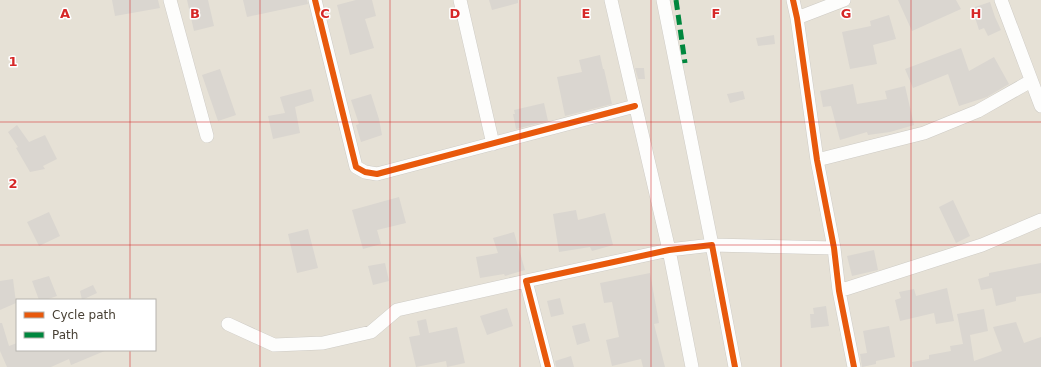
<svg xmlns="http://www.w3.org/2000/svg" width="1041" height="367" viewBox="0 0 1041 367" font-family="'DejaVu Sans',sans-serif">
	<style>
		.residential { fill: #e6e1d6; fill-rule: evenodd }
		.building { fill: #dad6d0 }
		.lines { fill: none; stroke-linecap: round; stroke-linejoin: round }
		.minor-casing { stroke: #cecbc5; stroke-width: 14 }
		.minor { stroke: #fdfdfc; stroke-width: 13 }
		.quiet { stroke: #00873e; stroke-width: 5; stroke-dasharray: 10 5; stroke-linecap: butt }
		.cycleway-casing { stroke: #fff; stroke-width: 8 }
		.cycleway { stroke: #e8590c; stroke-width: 6 }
		.grid { fill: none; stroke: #d62828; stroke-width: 1; stroke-opacity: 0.55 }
		.grid-label { font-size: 13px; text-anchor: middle; font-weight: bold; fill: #d62828; stroke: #fff; stroke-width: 3; stroke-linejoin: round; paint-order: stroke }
	</style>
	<rect width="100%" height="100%" fill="#f2efea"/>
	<path class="residential" d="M0 0H1041V367H0ZM17 300H155V350H17Z"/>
	<path class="building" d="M112 0H158L160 8 115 16Z
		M187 0H208L214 26 194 31Z
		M243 0H307L308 4 247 17Z
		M356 0H372L376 16 365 19 374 48 350 55 337 5Z
		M489 0H518V3L492 10Z
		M898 0H956L961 9 912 31Z
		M990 2 995 17 1001 30 988 36 984 28 979 30 972 8Z
		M889 15 896 39 873 45 877 64 850 69 842 32 871 26 870 21Z
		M774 35 775 44 758 46 756 38Z
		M961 48 969 71 994 57 1009 84 987 97 959 106 948 74 913 88 905 69Z
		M600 55 603 69H604L612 104 565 116 557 77 582 72 579 60Z
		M635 68H644L645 79H638Z
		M220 69 236 115 218 121 202 75Z
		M853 84 857 104 887 99 885 91 905 86 914 125 890 132 868 135 867 132 840 140 831 106 823 107 820 91Z
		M311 89 314 101 295 107 300 133 273 139 268 116 285 113 280 97Z
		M743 91 745 99 730 103 727 94Z
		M371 94 379 119 382 135 361 142 356 125 359 124 351 100Z
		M544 103 548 121 516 129 513 114H515L514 110Z
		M17 125 29 142 45 135 57 159 43 166 45 169 30 172 16 148 18 147 8 132Z
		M399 197 406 223 377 230 381 244 363 249 352 210Z
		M953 200 970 236 956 243 939 207Z
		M576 210 578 220 605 213 613 245 592 251 590 247 559 252 553 214Z
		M49 212 60 236 39 246 27 222Z
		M308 229 318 268 297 273 288 234Z
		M514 232 525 270 505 276 504 274 480 278 476 257 498 253 493 238Z
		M874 250 878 270 852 276 847 256Z
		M385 263 389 281 373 285 368 266Z
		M1041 263V293L1016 297V301L996 306 992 288 981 290 978 279 989 276V273Z
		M650 273 659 323 654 324 665 367H643L641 359 612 366 606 340 619 337 612 302 604 303 600 283Z
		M49 276 57 296 45 300H39L32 281Z
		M13 279 16 303 0 310V281Z
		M93 285 97 293 82 300 80 291Z
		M947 288 954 321 936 324 934 313 900 321 895 300 901 298 899 292 914 289 916 296Z
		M560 298 564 314 551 317 547 301Z
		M826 306 829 326 811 328 810 314H814L813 308Z
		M507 308 513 326 487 335 480 316Z
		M984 309 988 331 970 335 974 361 1002 351 993 327 1016 322 1024 343 1041 337V367H913L912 362 929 359V355L951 351 950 346 963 344 957 314Z
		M426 319 429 333 457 327 465 363 447 367 446 361 416 367 409 337 420 335 417 321Z
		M0 323H2L9 346 17 343V350H107L71 365 69 359 51 367H7L0 351Z
		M585 323 590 341 577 345 572 326Z
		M889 326 895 357 876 361V364L862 367 860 354 867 353 863 331Z
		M571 356 574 367H556L555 361Z"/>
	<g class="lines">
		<defs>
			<path id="minor" d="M170 0 207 136
				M315 0 356 167 365 172 377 174 635 106
				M460 0 493 144
				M611 0 669 250 692 367
				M663 0 712 245 834 248
				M793 0 797 18 817 160 834 248 839 291 854 367
				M1001 0 1041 106
				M797 18 844 0
				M817 160 924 133 978 111 1031 81
				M839 291 982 245 1041 220
				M228 324 274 345 323 343 371 332 397 310 526 281
				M548 367 526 281 669 250 712 245 735 367"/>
		</defs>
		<use href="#minor" class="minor-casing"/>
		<use href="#minor" class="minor"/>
		<path class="quiet" d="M676 0 685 63"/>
		<defs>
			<path id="cycleway" d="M315 0 356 167 365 172 377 174 635 106
				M793 0 797 18 817 160 834 248 839 291 854 367
				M548 367 526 281 669 250 712 245 735 367"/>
		</defs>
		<use href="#cycleway" class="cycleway-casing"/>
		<use href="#cycleway" class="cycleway"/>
	</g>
	<path class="grid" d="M130 0V300M260 0V367M390 0V367M520 0V367M651 0V367M781 0V367M911 0V367M0 122H1041M0 245H1041M130 350V367"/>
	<g class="grid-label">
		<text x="65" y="18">A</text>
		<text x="195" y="18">B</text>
		<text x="325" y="18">C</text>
		<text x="455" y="18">D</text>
		<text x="586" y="18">E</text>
		<text x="716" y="18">F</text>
		<text x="846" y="18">G</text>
		<text x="976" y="18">H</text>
		<text x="13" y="66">1</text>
		<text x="13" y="188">2</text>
	</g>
	<rect x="16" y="299" width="140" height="52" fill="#ffffff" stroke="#b6b3ae"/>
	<rect x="24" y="312" width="20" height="6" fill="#e8590c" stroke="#b6b3ae"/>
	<text x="52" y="319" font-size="12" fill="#484034">Cycle path</text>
	<rect x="24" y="332" width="20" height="6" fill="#00873e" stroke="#b6b3ae"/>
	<text x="52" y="339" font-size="12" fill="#484034">Path</text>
</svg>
